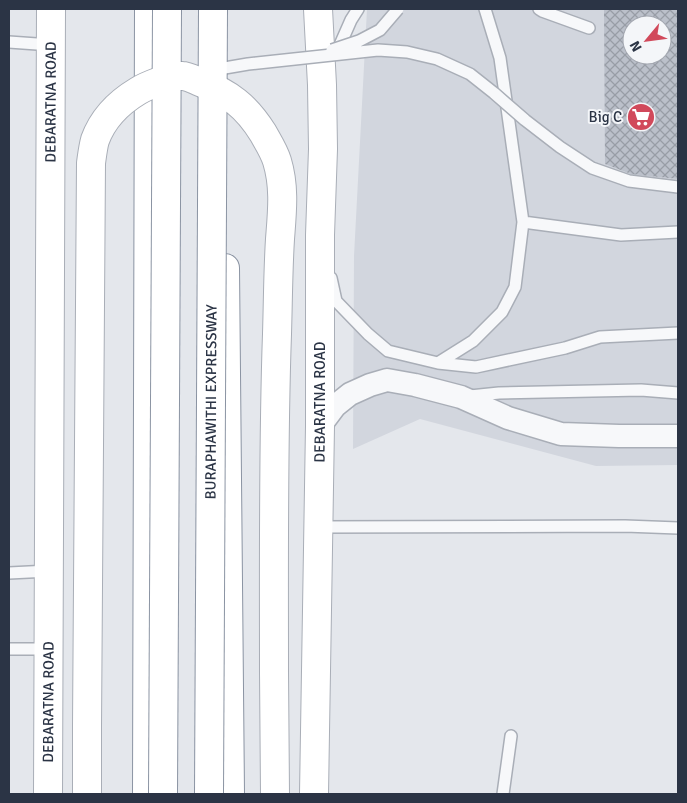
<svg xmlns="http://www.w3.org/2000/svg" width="687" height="803" viewBox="0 0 687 803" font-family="Signika,sans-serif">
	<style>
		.built { fill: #d2d6de; fill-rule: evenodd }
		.building { fill: url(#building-cross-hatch); fill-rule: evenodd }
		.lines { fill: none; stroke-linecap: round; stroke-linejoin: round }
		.service-casing { stroke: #a9aeb7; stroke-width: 14 }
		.minor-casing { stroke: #a9aeb7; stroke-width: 25 }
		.secondary-casing { stroke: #a9aeb7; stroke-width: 30 }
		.trunk-casing { stroke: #8b94a3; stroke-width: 30 }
		.service { stroke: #f7f8fa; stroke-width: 11 }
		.minor { stroke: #f7f8fa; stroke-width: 22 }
		.secondary { stroke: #fff; stroke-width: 28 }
		.trunk { stroke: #fff; stroke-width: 28 }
		.service-bridge-casing { stroke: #a9aeb7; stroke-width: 14; stroke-linecap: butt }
		.secondary-bridge-casing { stroke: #a9aeb7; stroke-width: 30; stroke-linecap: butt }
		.motorway-bridge-casing { stroke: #8b94a3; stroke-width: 30; stroke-linecap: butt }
		.service-bridge { stroke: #f7f8fa; stroke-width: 11 }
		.secondary-bridge { stroke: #fff; stroke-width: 28 }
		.motorway-bridge { stroke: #fff; stroke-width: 28 }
		.labels { text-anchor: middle; stroke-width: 4; stroke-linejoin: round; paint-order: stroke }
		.street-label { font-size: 15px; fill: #2b3445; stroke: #f4f6f9 }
		.poi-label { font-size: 15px; fill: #2b3445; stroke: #f4f6f9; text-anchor: end }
	</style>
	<defs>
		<pattern id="building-cross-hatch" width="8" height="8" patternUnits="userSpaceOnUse" patternTransform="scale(1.25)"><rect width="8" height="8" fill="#bbc0ca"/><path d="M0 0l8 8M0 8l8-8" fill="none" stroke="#989da6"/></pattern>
	</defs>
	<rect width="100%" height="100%" fill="#e4e7ec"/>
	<path class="built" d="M367 9H678V465L596 466 420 419 353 449 354 256ZM632 25H662V55H632Z"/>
	<path class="building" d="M604 9H678V179L631 174 605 164ZM632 25H662V55H632Z"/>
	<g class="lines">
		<defs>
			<path id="service" d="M539 9 542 11 589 28
				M9 42 51 45
				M336 54 351 20 358 9
				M523 222 621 235 678 232
				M331 278 336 301 368 334 388 351 438 363 476 367 565 348 600 337 678 333
				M438 363 473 341 502 312 515 287 523 222 500 58 485 9
				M470 396 499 393 641 390 678 393
				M319 527 625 526 678 528
				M9 573 49 571
				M9 649H49
				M503 794 511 736"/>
			<path id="minor" d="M320 426 335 406 350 394 370 385 387 380 415 385 461 397 508 418 561 434 619 436H678"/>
			<g id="secondary">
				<path d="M274 672 275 794"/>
				<path id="s1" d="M48 794 51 9"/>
				<path d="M87 794V727"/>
				<path id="s2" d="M314 794 320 426V235L323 149 322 85 318 9"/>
			</g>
			<path id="trunk" d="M225 268 230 794
				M147 794 149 9"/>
		</defs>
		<use href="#service" class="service-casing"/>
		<use href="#minor" class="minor-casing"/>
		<use href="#secondary" class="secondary-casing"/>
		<use href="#trunk" class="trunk-casing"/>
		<use href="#service" class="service"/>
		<use href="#minor" class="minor"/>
		<use href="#secondary" class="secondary"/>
		<use href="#trunk" class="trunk"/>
		<defs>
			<path id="service-bridge" d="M332 50 359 41 380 30 398 9
				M213 70 248 64 378 50 407 52 437 59 470 74 494 93 525 120 560 147 592 168 629 181 678 187"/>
			<path id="secondary-bridge" d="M87 727 91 163C92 156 93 147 95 140 103 118 118 103 138 91 146 86 173 75 182 76 188 76 195 80 200 82 230 94 246 106 263 133 268 142 274 151 277 161 285 187 282 213 280 239 278 271 278 302 277 334 273 446 274 559 274 672"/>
			<g id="motorway-bridge">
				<path d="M163 794 167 9"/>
				<path id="s3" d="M209 794 213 9"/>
			</g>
		</defs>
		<use href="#service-bridge" class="service-bridge-casing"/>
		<use href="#secondary-bridge" class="secondary-bridge-casing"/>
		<use href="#motorway-bridge" class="motorway-bridge-casing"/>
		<use href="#service-bridge" class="service-bridge"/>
		<use href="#secondary-bridge" class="secondary-bridge"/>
		<use href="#motorway-bridge" class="motorway-bridge"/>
	</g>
	<defs>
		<symbol id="supermarket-disc" viewBox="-11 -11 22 22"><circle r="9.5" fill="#d1495b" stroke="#f4f6f9"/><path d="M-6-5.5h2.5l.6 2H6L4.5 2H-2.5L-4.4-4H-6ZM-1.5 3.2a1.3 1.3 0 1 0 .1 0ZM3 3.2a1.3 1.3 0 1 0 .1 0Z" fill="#fff"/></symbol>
	</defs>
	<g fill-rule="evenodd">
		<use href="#supermarket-disc" x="625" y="101" width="32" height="32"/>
	</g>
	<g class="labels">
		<g class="street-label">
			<text dy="5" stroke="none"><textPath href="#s1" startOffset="692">DEBARATNA ROAD</textPath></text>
			<text dy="5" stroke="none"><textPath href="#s2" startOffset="392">DEBARATNA ROAD</textPath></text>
			<text dy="5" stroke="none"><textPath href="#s3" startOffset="392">BURAPHAWITHI EXPRESSWAY</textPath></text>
			<text dy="5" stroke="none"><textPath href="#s1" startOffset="92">DEBARATNA ROAD</textPath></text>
		</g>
		<g class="poi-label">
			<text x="622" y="122">Big C</text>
		</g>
	</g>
	<rect width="687" height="803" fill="none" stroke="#2b3445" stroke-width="20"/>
	<g transform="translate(647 40) rotate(241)"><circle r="24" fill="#f4f6f9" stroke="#a4a8b1"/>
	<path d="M0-4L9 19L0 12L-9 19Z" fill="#d1495b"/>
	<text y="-8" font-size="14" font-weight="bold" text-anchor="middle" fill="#2b3445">N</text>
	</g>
</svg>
